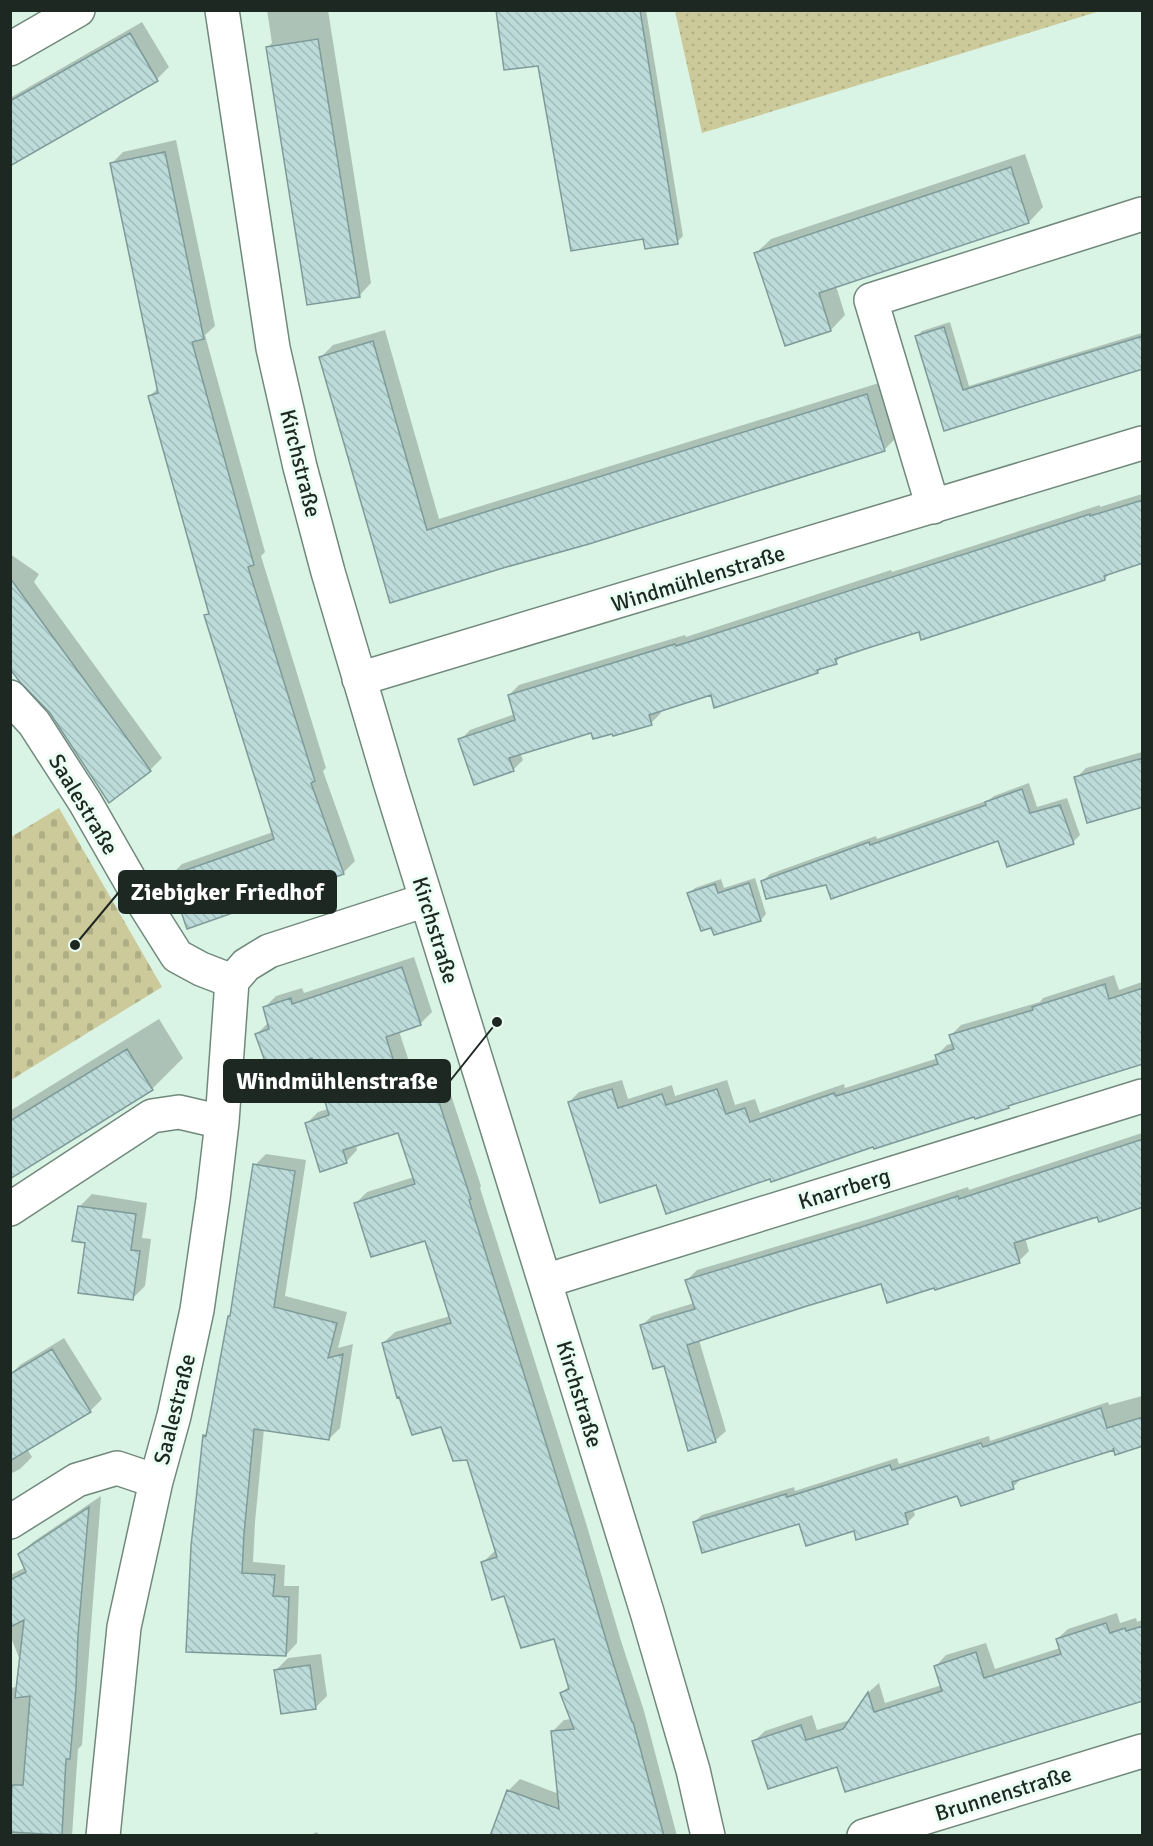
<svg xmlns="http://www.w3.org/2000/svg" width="1153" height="1846" viewBox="0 0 1153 1846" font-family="Signika,sans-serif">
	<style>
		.cemetery { fill: url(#cemetery-stones) }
		.park { fill: url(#park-dots) }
		.shadow { fill: #0003 }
		.building { fill: url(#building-back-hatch); stroke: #7e9b99; stroke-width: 1.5 }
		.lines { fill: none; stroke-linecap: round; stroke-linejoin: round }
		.street-casing { stroke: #71897c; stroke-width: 36 }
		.street { stroke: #fff; stroke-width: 33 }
		.labels { text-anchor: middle; stroke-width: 6; stroke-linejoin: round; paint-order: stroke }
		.street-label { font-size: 22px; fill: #1e2823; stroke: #eafef3 }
		.leader { fill: none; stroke: #1e2823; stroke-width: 2 }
		.callout-dot { fill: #1e2823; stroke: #eafef3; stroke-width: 2 }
		.callout { fill: #1e2823; stroke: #1e2823; stroke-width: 2 }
		.callout-label { font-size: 24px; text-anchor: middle; font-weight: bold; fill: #fff }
	</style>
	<defs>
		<pattern id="cemetery-stones" width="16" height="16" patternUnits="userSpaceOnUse" patternTransform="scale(1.5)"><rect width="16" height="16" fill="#ccca9a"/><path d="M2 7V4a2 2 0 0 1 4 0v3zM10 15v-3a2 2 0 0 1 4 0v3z" fill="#afae84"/></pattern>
		<pattern id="park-dots" width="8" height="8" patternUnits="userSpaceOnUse" patternTransform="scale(1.5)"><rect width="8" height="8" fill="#ccca9a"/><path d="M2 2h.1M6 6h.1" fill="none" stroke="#afae84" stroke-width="1.8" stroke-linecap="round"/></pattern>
		<pattern id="building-back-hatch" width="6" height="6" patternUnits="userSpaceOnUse" patternTransform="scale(1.5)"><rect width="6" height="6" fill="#bcdbd9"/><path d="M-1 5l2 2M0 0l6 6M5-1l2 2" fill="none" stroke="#a1bcba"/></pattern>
	</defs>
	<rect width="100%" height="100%" fill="#d9f3e5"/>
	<path class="cemetery" d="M59 808 162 987 11 1080V837Z"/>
	<path class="park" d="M675 11V10L1100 11 702 133Z"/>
	<path class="shadow" d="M267 10H328L371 283 359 296 267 48 272 43Z
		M498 10H646L683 236 677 242 645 237 540 64Z
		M142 22 169 67 157 79 10 164V98Z
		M176 140 215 326 205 335 265 552 261 556 326 768 323 771 355 861 343 873 170 876 182 864 273 832 206 616 210 612 150 396 158 388 111 164 123 152Z
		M1025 154 1043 207 1029 222 836 286 845 315 831 330 756 253 771 239Z
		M950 322 969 386 1142 333V368L974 419 917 336 922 331Z
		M385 330 439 519 879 383 896 438 884 450 391 601 321 357 333 345Z
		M1142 494V562L1111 572 1105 579 920 630 844 654 836 662 823 667 818 672 712 693 660 710 661 713 651 723 592 731 520 753 523 760 513 770 460 740 470 730 515 714 509 695 519 685 685 635 686 637 891 570 892 572 1100 505V507Z
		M10 554 39 574 34 582 162 758 150 770 10 637Z
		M1142 752V808V806L1076 778 1086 768Z
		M1029 783 1037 807 1067 798 1080 835 1073 842 999 839 827 883 763 881 770 874 876 836 877 839 989 800 994 796Z
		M755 878 766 914 761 920 712 926 689 893 695 888 721 879 724 888Z
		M414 957 432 1012 420 1024 399 1031 419 1092 447 1083 481 1186 480 1188 586 1523 621 1641 644 1711 677 1836H487L492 1833 509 1790 520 1779 559 1794 552 1732 564 1720 572 1719 562 1693 570 1685 555 1637 504 1595 483 1562 496 1550 468 1458 442 1425 383 1343 395 1332 450 1316 426 1239 356 1203 367 1192 414 1177 399 1131 356 1144 357 1150 346 1162 307 1123 318 1112 328 1109 313 1056 257 1034 269 1022 264 1008 276 996 302 988 304 993Z
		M1114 975 1119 990 1142 982V1063L1013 1103 1008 1107 874 1145 771 1177 657 1183 569 1102 579 1092 622 1080 628 1099 672 1085 675 1096 727 1080 735 1105 755 1099 760 1113 844 1084 845 1088 938 1058 937 1055 947 1045 954 1043 951 1035 961 1025 1040 1002 1043 998Z
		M159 1019 183 1058 152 1089 10 1177V1111Z
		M1142 1133V1205L1098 1215 1025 1238 1029 1251 1019 1261 882 1282 699 1340 726 1431 715 1441 641 1326 652 1316 694 1303 687 1280 697 1270 869 1219 968 1187 969 1190Z
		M266 1154 306 1160 285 1296 347 1312 338 1348 353 1344 340 1428 329 1439 264 1429 255 1522 253 1562 285 1565 284 1586H299L297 1643 286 1655 188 1650 204 1436 208 1432 229 1316 232 1314 255 1165Z
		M92 1194 147 1203 142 1238 151 1239 145 1286 133 1298 87 1242 79 1207Z
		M64 1338 102 1399 90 1411 27 1449 32 1457 20 1469 10 1474V1375L20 1365Z
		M1142 1396V1445L1115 1448 1020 1478V1480L1013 1487 958 1495 913 1509 915 1515 908 1522 857 1538 855 1529 800 1522H694L702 1515 794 1487 795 1491 897 1458 899 1464 989 1436 990 1441 1108 1402 1109 1405Z
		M101 1496 82 1745 78 1749 72 1836H10V1688L17 1687 23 1668 10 1635V1575L26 1567 20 1554 33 1542Z
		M1117 1613 1120 1623 1136 1618 1137 1622 1142 1620V1701L838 1765 754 1741 765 1731 812 1715 817 1730 850 1720 869 1692 879 1683 885 1703 942 1685 936 1666 946 1655 986 1643 995 1669 1060 1648 1057 1639 1068 1629Z
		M321 1654 327 1696 315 1708 276 1670 288 1658Z
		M317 1832 319 1836H308Z"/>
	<path class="building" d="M496 10H640L678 244 645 249 643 239 571 251 538 66 504 70Z
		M130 33 158 81 10 166V101Z
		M318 39 360 297 307 305 266 47Z
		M165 152 204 339 192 342 254 565 248 567 315 781 311 783 344 874 187 929 169 876 274 839 204 615 209 614 148 396 158 393 110 163Z
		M1011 167 1029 223 819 293 831 331 785 346 754 253Z
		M944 327 963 390 1143 336V369L944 431 915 336Z
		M373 341 427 530 867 394 885 451 589 544 503 568 390 603 319 357Z
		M1143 500V563L1104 576 1105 580 921 640 919 632 868 648 835 659 837 664 817 670 818 673 714 708 711 695 649 715 652 725 613 736 612 734 593 739 591 733 509 758 514 771 474 785 458 739 515 720 508 695 675 644 676 646 1090 514V516Z
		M10 578 151 771 109 803 50 713 20 682 10 669Z
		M1143 758V807L1087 823 1074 777Z
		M1022 789 1030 813 1060 805 1074 844 1007 867 998 841 831 899 826 885 766 899 761 881 869 842 870 845 986 805 985 802Z
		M749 883 761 921 714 935 711 928 701 931 687 893 715 884 718 893Z
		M402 967 421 1025 386 1037 407 1102 436 1093 471 1199 469 1200 575 1535 610 1653 632 1722H633L664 1836H490L507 1790 559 1809 551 1731 574 1729 560 1693 569 1689 554 1639 521 1648 504 1596 492 1600 481 1562 497 1557 467 1460 453 1461 441 1427 412 1435 399 1397 397 1398 382 1343 451 1323 425 1241 371 1257 354 1203 415 1184 398 1133 343 1150 347 1163 320 1172 305 1123 329 1115 312 1058 269 1072 255 1034 269 1029 263 1007 291 998 292 1004Z
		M1105 984 1109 999 1143 988V1064L1008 1106 1009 1108 975 1119 974 1117 874 1149 873 1147 771 1182 770 1179 666 1214 656 1185 600 1203 568 1102 612 1089 618 1108 662 1094 666 1105 717 1089 726 1114 745 1108 750 1122 834 1093 836 1096 938 1064 935 1055 954 1049 949 1035 1033 1010 1032 1007Z
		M127 1049 153 1090 10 1179V1121Z
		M1143 1139V1207L1099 1222 1097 1217 1014 1243 1020 1263 935 1290 934 1288 887 1303 881 1284 807 1306 687 1345 716 1442 688 1451 664 1366 653 1369 640 1325 695 1309 685 1280 858 1228 958 1196 959 1199Z
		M253 1164 295 1171 274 1307 337 1323 328 1358 343 1354 329 1440 254 1429 244 1534 242 1573 275 1575 273 1596 289 1597 286 1656 186 1652 191 1546 203 1435 206 1436 228 1316H230Z
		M78 1206 136 1214 131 1250 140 1251 133 1300 78 1293 85 1243 72 1241Z
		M52 1349 91 1412 10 1461V1374Z
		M1101 1408 1107 1428 1143 1417V1446L1115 1455 1113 1448 1114 1450 1012 1482 1014 1489 961 1506 957 1496 905 1513 908 1524 856 1540 854 1531 806 1546 799 1524 702 1553 693 1522 786 1494 787 1497 890 1465 892 1470 981 1443 983 1447Z
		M89 1507 78 1635 76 1688 70 1759H66L62 1835 10 1832 12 1785H23L30 1696 15 1698 24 1620 10 1627V1580L26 1572 18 1554Z
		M1106 1623 1110 1633 1125 1628 1126 1631 1143 1626V1701L845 1792 837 1767 768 1789 752 1741 801 1725 806 1740 843 1729 868 1692 874 1712 942 1691 934 1666 976 1652 984 1678 1061 1654 1056 1639Z
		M310 1665 316 1709 281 1714 274 1670Z"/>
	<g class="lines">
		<defs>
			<path id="street" d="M222 10 273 348 300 467 328 572 390 782 647 1612 693 1770 708 1836
				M10 49 78 10
				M933 507 871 300 1142 214
				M359 679 1142 443
				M10 697 34 723 85 802 136 891 177 956 201 969 232 981 246 965 269 951 426 900
				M10 1209 152 1116 179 1112 222 1122
				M545 1281 1142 1096
				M10 1522 77 1480 117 1468 156 1481
				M103 1836 124 1627 156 1481 174 1416 197 1310 213 1199 222 1122 232 981
				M864 1836 1142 1751"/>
		</defs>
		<use href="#street" class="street-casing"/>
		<use href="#street" class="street"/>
	</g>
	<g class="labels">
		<g class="street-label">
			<text transform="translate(301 463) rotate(76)" y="8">Kirchstraße</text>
			<text transform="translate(698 578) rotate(-17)" y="8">Windmühlenstraße</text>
			<text transform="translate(84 804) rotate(59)" y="8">Saalestraße</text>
			<text transform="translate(436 930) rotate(73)" y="8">Kirchstraße</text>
			<text transform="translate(844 1188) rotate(-17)" y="8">Knarrberg</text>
			<text transform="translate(580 1394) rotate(73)" y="8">Kirchstraße</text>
			<text transform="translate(174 1409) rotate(-76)" y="8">Saalestraße</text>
			<text transform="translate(1003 1793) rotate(-17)" y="8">Brunnenstraße</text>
		</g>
	</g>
	<path class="leader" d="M75 945L119 892M497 1022L450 1081"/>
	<g class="callout-dot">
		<circle cx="75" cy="945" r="6"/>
		<circle cx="497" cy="1022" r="6"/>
	</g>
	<g class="callout">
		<rect x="119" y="871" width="217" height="42" rx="6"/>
		<rect x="224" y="1060" width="226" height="42" rx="6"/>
	</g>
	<g class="callout-label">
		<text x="227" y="900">Ziebigker Friedhof</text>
		<text x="337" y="1089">Windmühlenstraße</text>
	</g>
	<rect width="1153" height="1846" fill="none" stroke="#1e2823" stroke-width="24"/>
</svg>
